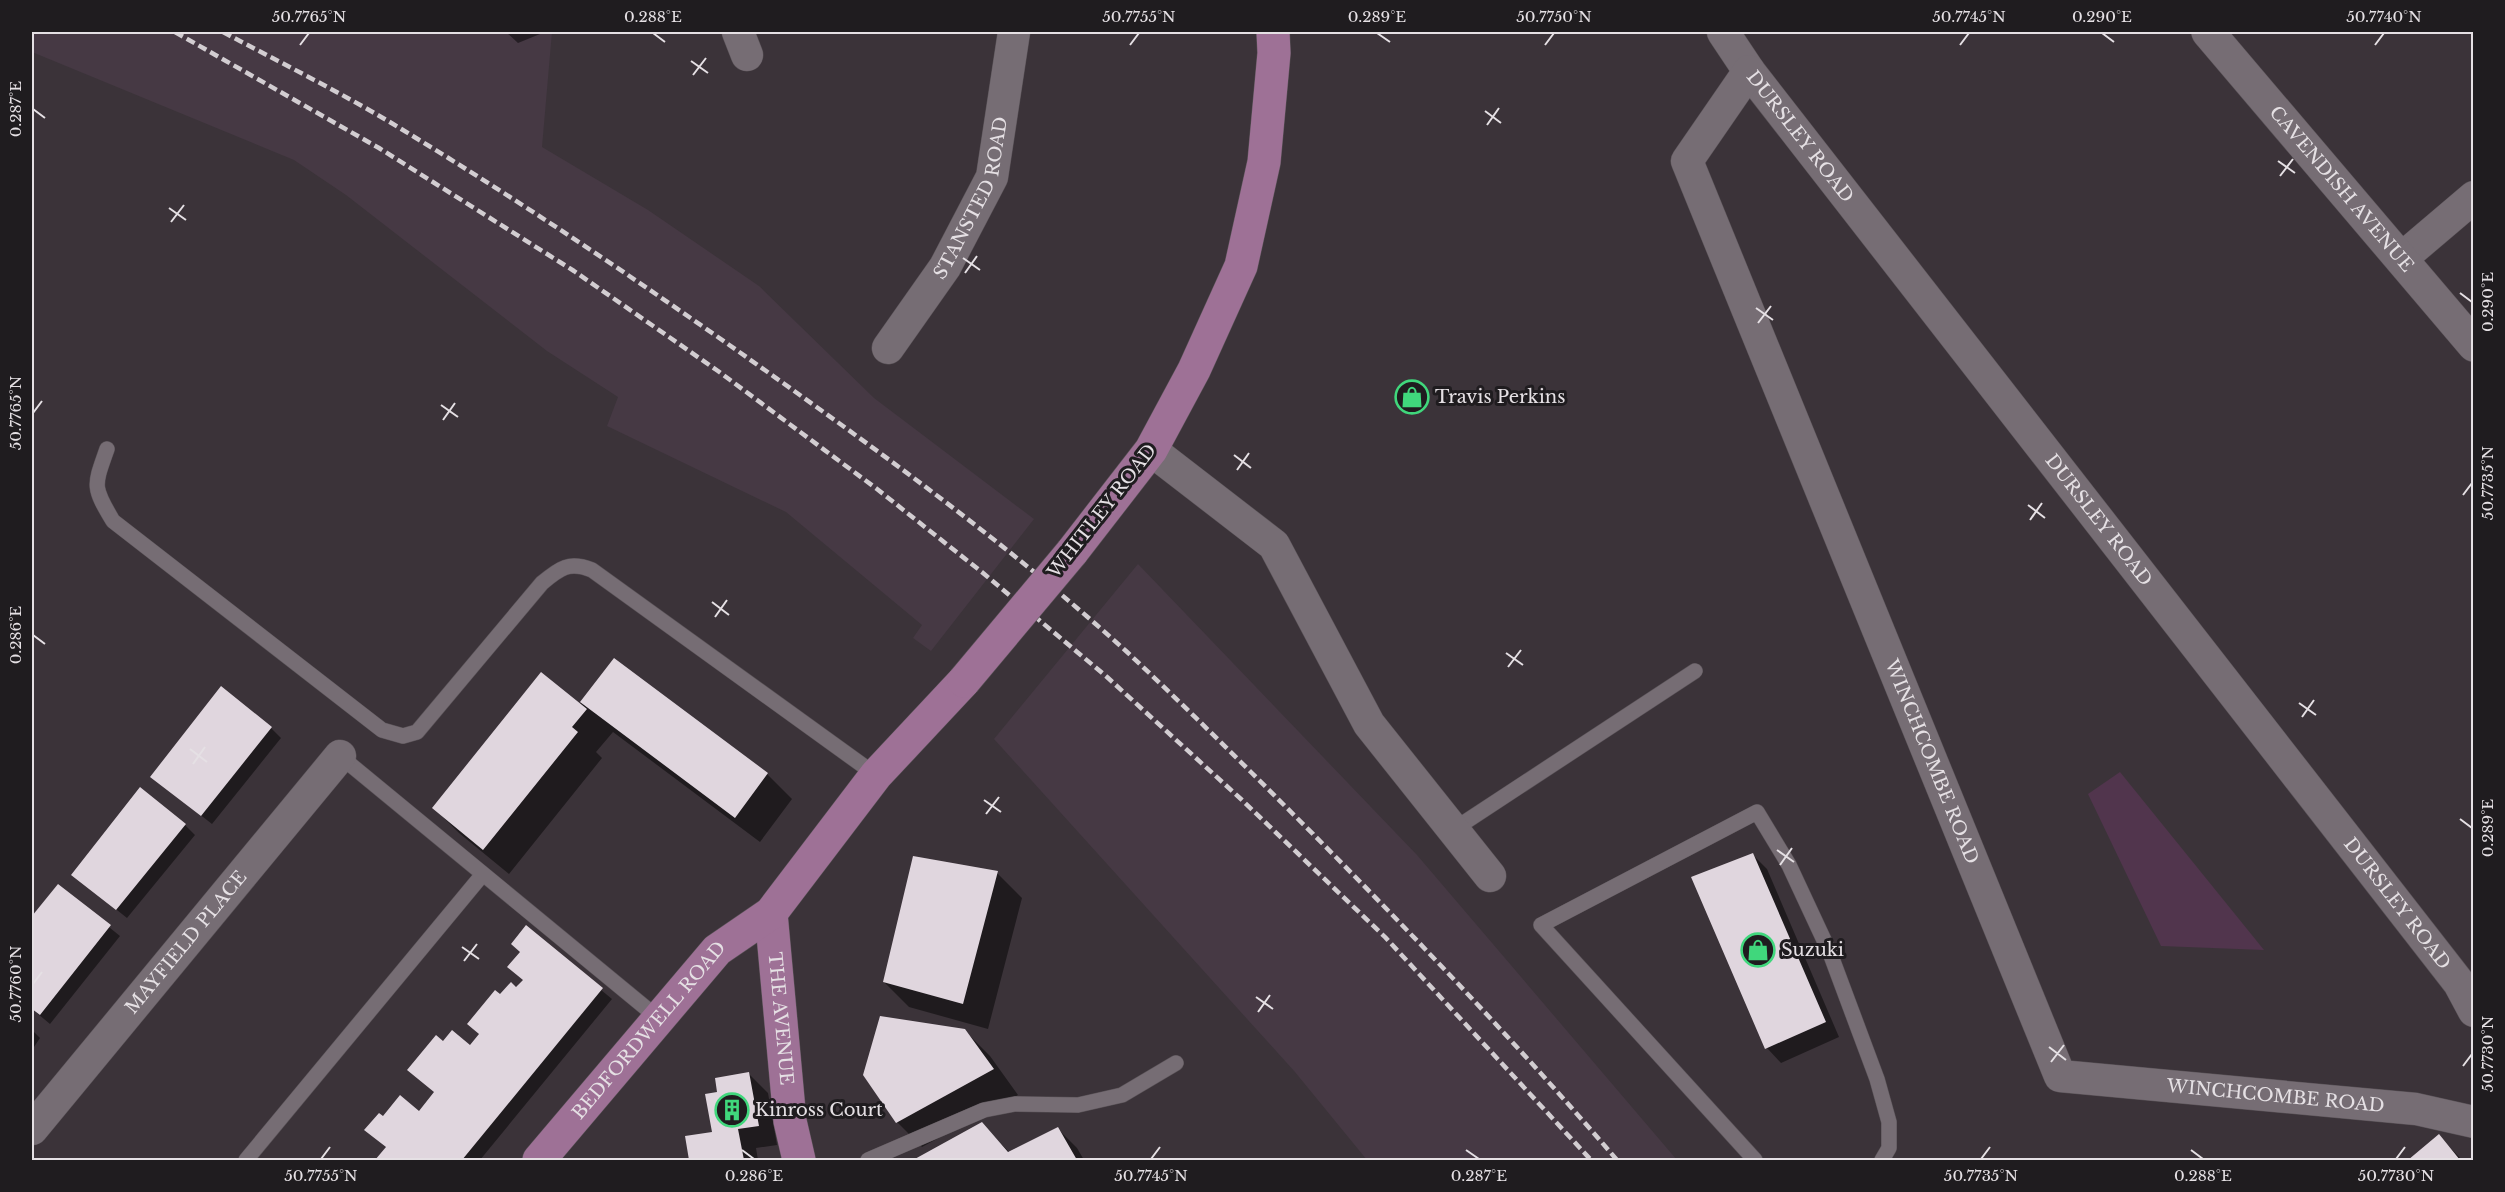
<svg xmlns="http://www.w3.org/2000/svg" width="2505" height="1192" viewBox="0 0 2505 1192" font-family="'Libre Baskerville',serif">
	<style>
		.built { fill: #463944 }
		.green { fill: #51354d }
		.shadow { fill: #0007 }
		.building { fill: #e0d6de }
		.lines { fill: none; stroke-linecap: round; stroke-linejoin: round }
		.service-casing { stroke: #595257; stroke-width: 16 }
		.minor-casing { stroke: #595257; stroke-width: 33 }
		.tertiary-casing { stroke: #595257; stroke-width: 34 }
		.primary-casing { stroke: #595257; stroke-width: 34 }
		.service { stroke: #766d74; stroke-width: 15 }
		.minor { stroke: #766d74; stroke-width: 32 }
		.tertiary { stroke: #766d74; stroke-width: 33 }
		.primary { stroke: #9e7196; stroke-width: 33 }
		.rail { stroke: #d2cdd1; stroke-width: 4.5; stroke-dasharray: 9 4.5; stroke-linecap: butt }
		.primary-bridge-casing { stroke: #595257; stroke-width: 34; stroke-linecap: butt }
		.primary-bridge { stroke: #9e7196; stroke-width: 33 }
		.ticks { fill: none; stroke: #e5e0e4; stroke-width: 2 }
		.labels { text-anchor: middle; stroke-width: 6; stroke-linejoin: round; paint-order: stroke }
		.street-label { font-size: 18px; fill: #e5e0e4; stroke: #1f1c1f }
		.poi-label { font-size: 18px; fill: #e5e0e4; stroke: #1f1c1f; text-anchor: start }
		.neatline { fill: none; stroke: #e5e0e4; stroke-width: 2 }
		.ticks-label { font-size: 15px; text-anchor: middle; fill: #e5e0e4 }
	</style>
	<rect width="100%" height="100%" fill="#3b3339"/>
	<path class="built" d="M32 32H552L542 147 648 210 759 286 874 398 1034 519 931 651 913 638 922 625 786 512 607 426 618 397 547 351 346 195 294 160 32 52Z
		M1138 564 1417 855 1677 1160H1367L1295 1072 994 739Z"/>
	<path class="green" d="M2120 772 2264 950 2161 946 2088 794Z"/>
	<path class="shadow" d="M506 32H545L518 43Z
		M614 660 767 774 792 799 760 842 613 732 596 752 602 758 509 874 459 833 434 808 579 705Z
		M271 728 281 738 212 824 152 777Z
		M185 825 195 835 127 918 73 875Z
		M1752 854 1767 869 1839 1037 1781 1063 1767 1048Z
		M997 873 1022 898 988 1029 909 1007 884 982Z
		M58 886 120 936 50 1024 32 1009V919Z
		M526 928 612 999 480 1160H377L387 1148 366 1130 384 1119 419 1113 436 1093 443 1043 470 1047 480 1035 469 1024 501 996 516 989 524 981Z
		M32 1030 40 1038 32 1050Z
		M964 1030 990 1056 1018 1095 922 1147 897 1122Z
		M749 1074 768 1093 777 1145 756 1148 758 1160H691L687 1137 714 1133 719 1093Z
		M982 1124 1010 1153 1058 1129 1077 1148 1084 1160H917Z
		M2439 1136 2462 1160H2411Z"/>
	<path class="building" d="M614 658 768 773 735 818 580 702Z
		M541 672 587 709 572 727 578 732 483 850 432 808Z
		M221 686 272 727 201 816 150 777Z
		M140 787 186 824 116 910 71 875Z
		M1753 853 1826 1022 1765 1049 1691 877Z
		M913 856 998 871 963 1004 883 982Z
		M58 884 111 925 40 1015 32 1009V916Z
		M526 925 603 988 462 1160H375L386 1147 364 1130 379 1113 383 1116 400 1095 419 1111 434 1092 407 1070 436 1035 443 1041 452 1030 470 1045 479 1034 467 1024 495 990 500 994 511 982 516 987 523 980 507 967 520 952 511 944Z
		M880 1016 965 1029 994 1069 896 1123 863 1075Z
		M749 1072 759 1126 738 1129 744 1160H689L685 1136 712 1132 705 1094 717 1092 715 1078Z
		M982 1122 1008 1152 1058 1127 1077 1160H913Z
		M2439 1134 2460 1160H2408Z"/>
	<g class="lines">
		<defs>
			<path id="service" d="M107 449C94 486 92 486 113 521L382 730 403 736 417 732 542 583C560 568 569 561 592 570L876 775
				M340 756 658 1018
				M1453 830 1695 671
				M246 1160 483 874
				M868 1160 984 1110 1015 1104 1078 1105 1122 1095 1176 1063
				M1755 1160 1541 925 1757 812 1789 865 1830 953 1877 1079 1889 1122V1148L1882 1160"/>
			<g id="minor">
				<path d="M738 32 747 55"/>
				<path id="s1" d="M1723 32 1749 71 2459 983 2474 1011"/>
				<path id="s2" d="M1749 71 1687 161 2060 1076 2416 1109 2474 1122"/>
				<path d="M2401 259 2474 197"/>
				<path id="s3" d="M888 348 945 267 992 177 1014 32"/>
				<path d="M1151 450 1274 545 1369 724 1490 876"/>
				<path id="s4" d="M32 1129 340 756"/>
			</g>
			<g id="tertiary">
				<path id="s5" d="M2208 32 2474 345"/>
			</g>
			<g id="primary">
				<path d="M1072 552 1151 450 1194 370 1241 266 1264 162 1274 53 1273 32"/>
				<path id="s6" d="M771 913 790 1121 799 1160"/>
				<path id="s7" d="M539 1160 717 950 771 913 876 775 964 681"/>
			</g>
		</defs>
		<use href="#service" class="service-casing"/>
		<use href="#minor" class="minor-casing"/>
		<use href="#tertiary" class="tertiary-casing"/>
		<use href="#primary" class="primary-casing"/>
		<use href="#service" class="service"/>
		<use href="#minor" class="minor"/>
		<use href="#tertiary" class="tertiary"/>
		<use href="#primary" class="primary"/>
		<path class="rail" d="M175 32 379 148 574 271 718 371 877 489 983 573 1107 677 1242 800 1385 937 1591 1160
			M223 32C281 63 342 93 398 127 530 207 658 294 783 383 901 467 1019 554 1126 651 1190 711 1252 773 1314 835 1418 940 1521 1048 1617 1160"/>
		<defs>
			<path id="primary-bridge" d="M964 681 1072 552"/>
		</defs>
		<use href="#primary-bridge" class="primary-bridge-casing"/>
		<use href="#primary-bridge" class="primary-bridge"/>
	</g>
	<path class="ticks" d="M653 33 665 42M1377 33 1390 42M2102 33 2114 42M300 45 309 33M1130 45 1139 33M1545 45 1554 33M1960 45 1969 33M2375 45 2384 33M691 61 708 73M693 75 706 58M33 109 45 118M1485 111 1501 123M1487 125 1499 108M2278 161 2295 173M2280 176 2293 159M169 208 186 220M171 222 184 205M963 258 980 270M965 273 977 256M2460 293 2472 302M1756 308 1773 320M1758 323 1771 306M441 405 458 417M33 413 42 401M443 420 455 403M1234 455 1251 468M1237 470 1249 453M2463 495 2472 483M2028 505 2045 518M2030 520 2042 503M712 602 729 615M715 617 727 600M33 635 45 644M1506 653 1523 665M1508 667 1521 650M2299 703 2316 715M2302 717 2314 700M190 749 207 762M193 764 205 747M984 800 1001 812M986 814 999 797M2460 819 2472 828M1777 850 1794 862M1780 865 1792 848M462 947 479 959M464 961 477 944M33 984 42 972M1256 997 1273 1009M1258 1012 1270 995M2049 1047 2066 1060M2051 1062 2064 1045M2463 1066 2472 1054M742 1150 754 1159M1466 1150 1479 1159M2191 1150 2203 1159M321 1159 330 1147M1151 1159 1160 1147M1981 1159 1990 1147M2396 1159 2405 1147"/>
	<defs>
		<symbol id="shop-ring" viewBox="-11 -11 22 22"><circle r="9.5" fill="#1f1c1f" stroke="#40d77c" stroke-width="1.5"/><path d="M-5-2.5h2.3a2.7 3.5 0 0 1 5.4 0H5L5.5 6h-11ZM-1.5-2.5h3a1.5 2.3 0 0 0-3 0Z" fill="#40d77c"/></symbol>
		<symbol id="building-ring" viewBox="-11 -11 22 22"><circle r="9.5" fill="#1f1c1f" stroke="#40d77c" stroke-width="1.5"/><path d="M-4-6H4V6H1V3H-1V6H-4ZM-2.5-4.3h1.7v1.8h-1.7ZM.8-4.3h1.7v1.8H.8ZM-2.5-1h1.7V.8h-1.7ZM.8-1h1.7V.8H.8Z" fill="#40d77c"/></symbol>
	</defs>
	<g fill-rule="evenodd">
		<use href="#shop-ring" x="1393" y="378" width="38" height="38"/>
		<use href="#shop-ring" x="1739" y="931" width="38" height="38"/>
		<use href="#building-ring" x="713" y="1091" width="38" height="38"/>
	</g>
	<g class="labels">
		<g class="street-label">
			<text dy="6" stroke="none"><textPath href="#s1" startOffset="130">DURSLEY ROAD</textPath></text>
			<text dy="6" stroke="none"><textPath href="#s5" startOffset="206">CAVENDISH AVENUE</textPath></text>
			<text dy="6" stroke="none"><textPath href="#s3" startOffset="174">STANSTED ROAD</textPath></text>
			<text transform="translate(1102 511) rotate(-52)" y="6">WHITLEY ROAD</text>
			<text dy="6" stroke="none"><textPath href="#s1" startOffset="616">DURSLEY ROAD</textPath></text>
			<text dy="6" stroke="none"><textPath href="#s2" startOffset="758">WINCHCOMBE ROAD</textPath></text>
			<text dy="6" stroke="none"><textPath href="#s1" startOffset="1102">DURSLEY ROAD</textPath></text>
			<text dy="6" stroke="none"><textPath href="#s4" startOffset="242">MAYFIELD PLACE</textPath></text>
			<text dy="6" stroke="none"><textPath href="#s6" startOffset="106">THE AVENUE</textPath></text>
			<text dy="6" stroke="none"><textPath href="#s7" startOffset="170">BEDFORDWELL ROAD</textPath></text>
			<text dy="6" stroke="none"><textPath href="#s2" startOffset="1314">WINCHCOMBE ROAD</textPath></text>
		</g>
		<g class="poi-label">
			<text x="1435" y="403">Travis Perkins</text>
			<text x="1781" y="956">Suzuki</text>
			<text x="755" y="1116">Kinross Court</text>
		</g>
	</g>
	<rect width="2505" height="1192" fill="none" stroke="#1f1c1f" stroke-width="66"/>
	<rect x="33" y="33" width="2439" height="1126" class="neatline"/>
	<g class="ticks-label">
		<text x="309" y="22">50.7765°N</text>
		<text x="653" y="22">0.288°E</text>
		<text x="1139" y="22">50.7755°N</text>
		<text x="1377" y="22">0.289°E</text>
		<text x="1554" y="22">50.7750°N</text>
		<text x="1969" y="22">50.7745°N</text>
		<text x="2102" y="22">0.290°E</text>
		<text x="2384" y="22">50.7740°N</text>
		<text transform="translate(16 109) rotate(-90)" y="5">0.287°E</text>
		<text transform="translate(2488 302) rotate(-90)" y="5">0.290°E</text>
		<text transform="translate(16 413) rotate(-90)" y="5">50.7765°N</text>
		<text transform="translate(2488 483) rotate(-90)" y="5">50.7735°N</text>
		<text transform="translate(16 635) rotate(-90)" y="5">0.286°E</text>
		<text transform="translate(2488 828) rotate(-90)" y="5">0.289°E</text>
		<text transform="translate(16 984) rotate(-90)" y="5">50.7760°N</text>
		<text transform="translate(2488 1054) rotate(-90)" y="5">50.7730°N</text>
		<text x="321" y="1181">50.7755°N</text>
		<text x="754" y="1181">0.286°E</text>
		<text x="1151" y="1181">50.7745°N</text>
		<text x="1479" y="1181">0.287°E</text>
		<text x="1981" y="1181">50.7735°N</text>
		<text x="2203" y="1181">0.288°E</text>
		<text x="2396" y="1181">50.7730°N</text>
	</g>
</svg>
